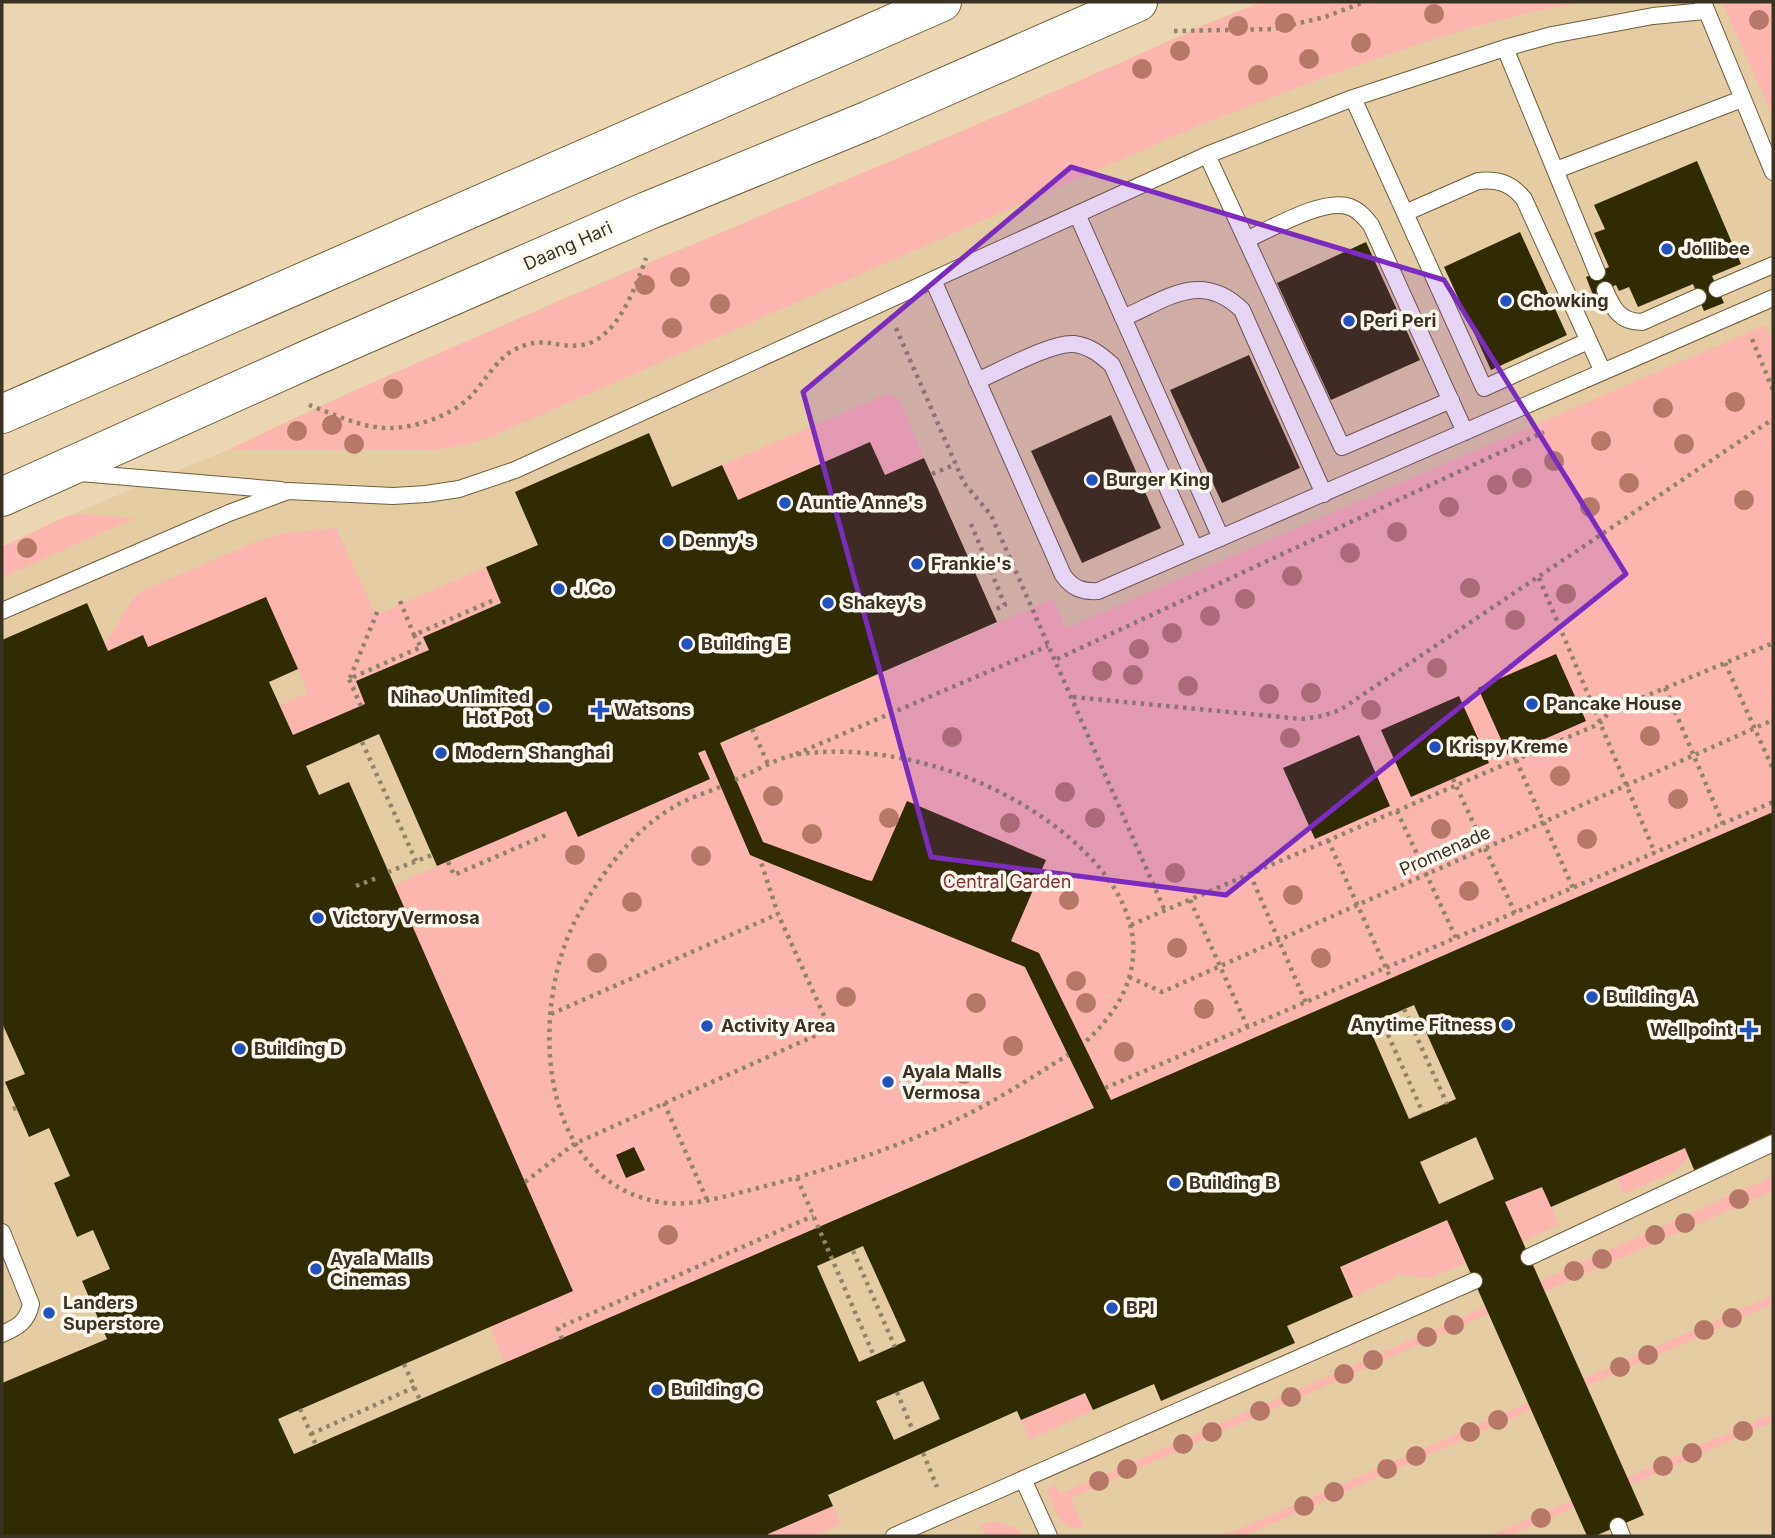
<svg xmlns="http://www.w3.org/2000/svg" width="1775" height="1538" viewBox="0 0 1775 1538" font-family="Inter,sans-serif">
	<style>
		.built { fill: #e4cda2 }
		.green { fill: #fdb5b0 }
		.building { fill: #302b00; fill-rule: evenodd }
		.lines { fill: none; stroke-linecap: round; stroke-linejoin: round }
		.lane-casing { stroke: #6f5e3d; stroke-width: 18 }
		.primary-casing { stroke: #6f5e3d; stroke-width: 40 }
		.path { stroke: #92846b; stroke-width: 4.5; stroke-dasharray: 3.5 5; stroke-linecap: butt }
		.lane { stroke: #fff; stroke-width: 16 }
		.primary { stroke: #fff; stroke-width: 38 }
		.tree { fill: #b77869 }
		.marked { fill: #7b2cbf; fill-opacity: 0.2; stroke: #7b2cbf; stroke-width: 5; stroke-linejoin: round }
		.poi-dot { fill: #2152bf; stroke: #fefaf2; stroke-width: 2.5 }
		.labels { text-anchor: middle; stroke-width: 7; stroke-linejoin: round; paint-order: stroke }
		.street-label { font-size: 18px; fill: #3a3224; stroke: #fefaf2 }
		.poi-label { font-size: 18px; font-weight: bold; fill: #3a3224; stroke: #fefaf2; text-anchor: start }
		.park-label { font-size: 18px; fill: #8d2b2d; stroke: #fefaf2 }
	</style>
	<rect width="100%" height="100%" fill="#ead7b2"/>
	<path class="built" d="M1262 2H1773V1536H2V547L67 516 230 449 341 396 425 361 564 298 864 173 1120 63 1202 25Z"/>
	<path class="green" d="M1262 2H1583C1561 6 1538 10 1515 16 1406 44 1298 87 1193 128L488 438 464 445 439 449H230C437 350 650 263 862 173 949 137 1036 100 1122 62 1169 42 1214 20 1262 2Z
		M1722 2H1773V118V117Z
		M1765 325 1773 343V812L505 1363 490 1327 572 1291 394 885 1053 599 1066 628Z
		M887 394 898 398 901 403 924 458 885 475 870 442 738 500 722 465Z
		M86 514 134 518 2 578V547L67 516Z
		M336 528 376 615 486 567 501 603 423 638 429 650 356 681 365 704 293 735 280 705 308 693 266 597 148 647 143 635 108 651 106 643 132 600 142 591 255 542 284 533Z
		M1685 1148 1689 1157 1674 1172 1624 1194 1617 1178Z
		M1773 1176V1191L1539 1294 1529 1286Z
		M1539 1180 1559 1225 1517 1244 1497 1198Z
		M1449 1220 1468 1262 1430 1278 1401 1275 1353 1297 1340 1267Z
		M1773 1295V1304L1582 1388 1578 1381Z
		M1492 1304 1495 1311 1071 1498 1083 1527C1059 1534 1054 1507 1046 1490L1055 1485 1060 1494Z
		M1085 1393 1093 1410 1030 1440 1021 1420Z
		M1536 1399 1539 1406 1244 1536H1223Z
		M1773 1413V1422L1626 1487 1623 1479Z
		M1579 1497 1582 1504 1508 1536H1489Z
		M833 1506 841 1524 815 1536H769L768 1534Z
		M993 1521 1015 1527 1024 1536H986L980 1524Z"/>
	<path class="building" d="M1697 161 1741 264 1712 276 1724 303 1704 311 1693 284 1638 307 1629 287 1619 291 1616 285 1593 295 1586 277 1609 267 1594 233 1605 229 1594 205Z
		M1520 232 1567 335 1491 370 1444 267Z
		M1366 242 1420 360 1331 400 1277 283Z
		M1249 355 1300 468 1222 503 1170 390Z
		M1111 415 1161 528 1082 563 1031 451Z
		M649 433 672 487 722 465 738 500 870 442 885 475 924 458 997 622 720 743 763 842 867 880 872 881 907 801 1046 860 1011 941 1039 953 1111 1100 1773 812V1138L1695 1172 1685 1148 1551 1207 1542 1187 1505 1202 1644 1515 1595 1536H1587L1447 1220 1340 1267 1353 1297 1287 1326 1295 1343 1161 1401 1154 1384 1093 1410 1085 1393 1021 1420 1017 1411 828 1495 833 1506 768 1534 769 1536H2V1383L107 1339 82 1281 110 1269 93 1230 77 1237 54 1183 70 1176 49 1128 29 1137 5 1082 25 1074 2 1023V640L87 603 108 651 143 635 148 647 266 597 298 669 269 682 293 735 365 704 356 681 429 650 423 637 501 603 486 567 538 545 515 492ZM379 734 437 866 566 811 578 837 710 779 698 753 705 750 750 855 1025 967 1094 1108 294 1454 278 1419 573 1291 349 782 319 795 306 766ZM1414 1005 1456 1099 1409 1119 1368 1025ZM1476 1137 1494 1179 1439 1204 1420 1162ZM863 1246 906 1341 859 1362 817 1266ZM923 1381 940 1419 894 1440 876 1401Z
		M1556 654 1586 721 1508 755 1478 688Z
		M1459 696 1489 763 1411 797 1381 730Z
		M1359 735 1390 806 1315 839 1283 768Z
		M634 1147 645 1170 626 1178 616 1155Z"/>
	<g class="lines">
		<defs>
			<path id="lane" d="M1703 2 1773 172
				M1505 48 1597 272
				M1353 98 1484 388 1588 341
				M1207 155 1342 447 1451 400
				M1556 170 1742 99
				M1405 213 1478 181C1498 179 1511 183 1524 199L1603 372
				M1077 214 1221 538
				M1246 240C1271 229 1324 197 1350 207 1359 210 1365 218 1371 225L1465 432
				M933 280 1063 575C1072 588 1082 592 1098 591L1773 298
				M1717 289 1773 265
				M1605 290C1613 309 1620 322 1642 322L1698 297
				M1123 318C1167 299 1201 270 1242 310L1324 494
				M977 381C1000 371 1052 342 1074 344 1090 346 1101 355 1112 365L1195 549
				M80 473 281 490
				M2 611 229 513 288 491 393 496 426 494 459 489 515 470 1207 155 1353 98 1505 48 1552 35 1653 16 1705 11
				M2 1232 31 1304C27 1322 18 1327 2 1334
				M1529 1257 1773 1143
				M1023 1479 1049 1536
				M1618 1526 1622 1536
				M894 1536 1474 1281"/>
			<path id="primary" d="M2 414 942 2
				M2 497 313 357 647 211 869 120 1138 2"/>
		</defs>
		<use href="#lane" class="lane-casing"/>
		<use href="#primary" class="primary-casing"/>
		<path class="path" d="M1174 31 1274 29 1325 17 1364 2
			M896 328 964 483 991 515 1165 911
			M1752 339 1773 390
			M309 405C333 414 360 427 386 428 413 429 451 416 470 397 484 383 496 359 514 350 545 334 554 349 582 345 617 340 636 286 646 258
			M932 474 956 464
			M971 524 1005 605 992 611
			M1539 578 1655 853
			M400 601 414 635
			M1057 659 1544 432
			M1725 663 1773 769
			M350 678 378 610
			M1665 688 1723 824
			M1073 697 1302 719 1322 716 1340 710 1773 419
			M361 706 349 679 421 647 414 635 494 600
			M752 729 769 766
			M362 742 416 861
			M796 754 1048 646
			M1516 760 1573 888
			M1453 779 1515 913
			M735 780C754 772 775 759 794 755 840 747 893 754 937 767 1054 801 1217 925 1083 1044
			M720 787C705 793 686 799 672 808 631 832 598 878 576 919 530 1008 536 1175 654 1201 688 1209 725 1196 758 1188 827 1170 894 1149 958 1119 996 1101 1032 1077 1068 1055
			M1397 811 1456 938
			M1328 840 1391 979
			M448 862 454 875 546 835
			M388 872 432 855
			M1250 874 1306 1003
			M356 886 377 878
			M1190 900 1248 1028
			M1131 925 1599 724 1610 711 1773 643
			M1129 977 1162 992 1773 720
			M1404 1009 1447 1104
			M551 1014 778 914
			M1381 1019 1423 1113
			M1105 1088 1773 802
			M664 1103 707 1200
			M13 1109 16 1108
			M797 1178 874 1356
			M525 1182 574 1144 830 1029 778 914 760 859
			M853 1251 895 1347
			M562 1339 558 1328 813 1216
			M404 1364 420 1400
			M897 1392 913 1431
			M300 1409 316 1445
			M311 1434 415 1387
			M923 1453 937 1487"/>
		<use href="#lane" class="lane"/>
		<use href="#primary" class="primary"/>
	</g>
	<g class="tree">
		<circle cx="1434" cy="14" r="10"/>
		<circle cx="1759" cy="20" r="10"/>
		<circle cx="1285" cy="23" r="10"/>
		<circle cx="1238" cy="26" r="10"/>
		<circle cx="1361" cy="43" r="10"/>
		<circle cx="1180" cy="51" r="10"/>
		<circle cx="1309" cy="59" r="10"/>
		<circle cx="1142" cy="69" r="10"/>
		<circle cx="1258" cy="75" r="10"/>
		<circle cx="680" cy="277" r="10"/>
		<circle cx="645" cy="285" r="10"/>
		<circle cx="720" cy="304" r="10"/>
		<circle cx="672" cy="328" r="10"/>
		<circle cx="393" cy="389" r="10"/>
		<circle cx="1735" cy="402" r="10"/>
		<circle cx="1663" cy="408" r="10"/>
		<circle cx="332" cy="425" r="10"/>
		<circle cx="297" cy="431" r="10"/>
		<circle cx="1601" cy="441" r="10"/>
		<circle cx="354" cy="444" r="10"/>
		<circle cx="1684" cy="444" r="10"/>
		<circle cx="1554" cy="461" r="10"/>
		<circle cx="1522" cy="478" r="10"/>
		<circle cx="1629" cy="483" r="10"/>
		<circle cx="1497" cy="485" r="10"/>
		<circle cx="1744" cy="500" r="10"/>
		<circle cx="1449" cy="507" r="10"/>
		<circle cx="1590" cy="507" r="10"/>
		<circle cx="1397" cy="532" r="10"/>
		<circle cx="27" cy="548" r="10"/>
		<circle cx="1350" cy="553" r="10"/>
		<circle cx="1292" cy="576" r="10"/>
		<circle cx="1470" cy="588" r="10"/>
		<circle cx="1566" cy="594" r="10"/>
		<circle cx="1245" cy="599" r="10"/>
		<circle cx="1210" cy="616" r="10"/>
		<circle cx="1515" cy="620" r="10"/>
		<circle cx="1172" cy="633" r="10"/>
		<circle cx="1139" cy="649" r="10"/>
		<circle cx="1437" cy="668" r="10"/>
		<circle cx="1102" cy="671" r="10"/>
		<circle cx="1133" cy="675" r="10"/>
		<circle cx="1188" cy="686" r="10"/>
		<circle cx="1311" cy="693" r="10"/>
		<circle cx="1269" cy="694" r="10"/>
		<circle cx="1371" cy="710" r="10"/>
		<circle cx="1650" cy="736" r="10"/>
		<circle cx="952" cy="737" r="10"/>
		<circle cx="1290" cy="738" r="10"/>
		<circle cx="1560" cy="776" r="10"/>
		<circle cx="1065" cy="792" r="10"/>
		<circle cx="773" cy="796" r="10"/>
		<circle cx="1678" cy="799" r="10"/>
		<circle cx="889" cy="818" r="10"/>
		<circle cx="1095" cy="818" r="10"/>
		<circle cx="1010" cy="823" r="10"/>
		<circle cx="1441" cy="829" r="10"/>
		<circle cx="812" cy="834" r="10"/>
		<circle cx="1587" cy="839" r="10"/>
		<circle cx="575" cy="855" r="10"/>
		<circle cx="701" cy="856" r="10"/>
		<circle cx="1175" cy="873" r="10"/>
		<circle cx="1469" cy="891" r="10"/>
		<circle cx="1293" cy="895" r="10"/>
		<circle cx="1069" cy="900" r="10"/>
		<circle cx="632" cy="902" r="10"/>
		<circle cx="1177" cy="948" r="10"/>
		<circle cx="1321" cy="958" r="10"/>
		<circle cx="597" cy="963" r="10"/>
		<circle cx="1076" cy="981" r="10"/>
		<circle cx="846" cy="997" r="10"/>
		<circle cx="976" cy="1003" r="10"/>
		<circle cx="1086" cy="1003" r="10"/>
		<circle cx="1204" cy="1009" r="10"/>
		<circle cx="1013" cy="1046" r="10"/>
		<circle cx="1124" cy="1052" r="10"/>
		<circle cx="964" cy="1074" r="10"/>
		<circle cx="1739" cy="1199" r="10"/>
		<circle cx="1685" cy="1223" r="10"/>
		<circle cx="668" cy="1235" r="10"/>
		<circle cx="1655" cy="1235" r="10"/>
		<circle cx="1602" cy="1259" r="10"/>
		<circle cx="1574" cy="1271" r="10"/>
		<circle cx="1732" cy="1318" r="10"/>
		<circle cx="1454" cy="1325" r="10"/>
		<circle cx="1704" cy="1330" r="10"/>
		<circle cx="1427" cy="1337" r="10"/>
		<circle cx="1648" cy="1355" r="10"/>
		<circle cx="1373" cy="1360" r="10"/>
		<circle cx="1620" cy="1367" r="10"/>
		<circle cx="1344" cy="1374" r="10"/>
		<circle cx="1291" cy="1397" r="10"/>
		<circle cx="1260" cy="1411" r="10"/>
		<circle cx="1498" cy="1420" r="10"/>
		<circle cx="1743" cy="1431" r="10"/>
		<circle cx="1212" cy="1432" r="10"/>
		<circle cx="1470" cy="1432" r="10"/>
		<circle cx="1183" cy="1444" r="10"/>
		<circle cx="1692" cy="1453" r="10"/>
		<circle cx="1416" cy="1456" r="10"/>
		<circle cx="1663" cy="1466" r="10"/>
		<circle cx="1127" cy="1469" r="10"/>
		<circle cx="1387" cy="1469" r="10"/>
		<circle cx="1099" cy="1481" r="10"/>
		<circle cx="1334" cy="1492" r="10"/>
		<circle cx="1304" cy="1506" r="10"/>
		<circle cx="1541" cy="1518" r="10"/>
	</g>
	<path class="marked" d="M1071 167 1444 280 1626 574 1226 895 931 857 803 392Z"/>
	<g class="poi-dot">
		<circle cx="1667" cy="249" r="7"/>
		<circle cx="1506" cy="301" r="7"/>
		<circle cx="1349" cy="321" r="7"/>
		<circle cx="1092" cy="480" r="7"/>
		<circle cx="785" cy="503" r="7"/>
		<circle cx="668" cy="541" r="7"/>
		<circle cx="917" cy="564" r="7"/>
		<circle cx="559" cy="589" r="7"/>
		<circle cx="828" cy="603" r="7"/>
		<circle cx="687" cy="644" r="7"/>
		<circle cx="1532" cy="704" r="7"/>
		<circle cx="544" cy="707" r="7"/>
		<path d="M596.5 699.5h7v7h7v7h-7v7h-7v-7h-7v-7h7z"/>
		<circle cx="1435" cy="747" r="7"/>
		<circle cx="441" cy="753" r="7"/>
		<circle cx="318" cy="918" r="7"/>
		<circle cx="1592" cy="997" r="7"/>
		<circle cx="1507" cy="1025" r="7"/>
		<circle cx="707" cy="1026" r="7"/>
		<path d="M1745.5 1019.5h7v7h7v7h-7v7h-7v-7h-7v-7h7z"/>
		<circle cx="240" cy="1049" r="7"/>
		<circle cx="888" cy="1082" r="7"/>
		<circle cx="1175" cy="1183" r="7"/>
		<circle cx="316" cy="1269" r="7"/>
		<circle cx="1112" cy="1308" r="7"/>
		<circle cx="49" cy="1313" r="7"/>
		<circle cx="657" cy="1390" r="7"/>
	</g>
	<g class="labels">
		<g class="street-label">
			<text transform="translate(568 246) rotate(-24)" y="6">Daang Hari</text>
			<text transform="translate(1445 851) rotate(-24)" y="6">Promenade</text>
		</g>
		<g class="poi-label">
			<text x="1681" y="255">Jollibee</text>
			<text x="1520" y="307">Chowking</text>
			<text x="1363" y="327">Peri Peri</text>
			<text x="1106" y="486">Burger King</text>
			<text x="799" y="509">Auntie Anne's</text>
			<text x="682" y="547">Denny's</text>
			<text x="931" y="570">Frankie's</text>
			<text x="573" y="595">J.Co</text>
			<text x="842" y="609">Shakey's</text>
			<text x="701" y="650">Building E</text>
			<text x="530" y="703" text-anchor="end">Nihao Unlimited<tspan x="530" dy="21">Hot Pot</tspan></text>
			<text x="1546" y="710">Pancake House</text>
			<text x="614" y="716">Watsons</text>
			<text x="1449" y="753">Krispy Kreme</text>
			<text x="455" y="759">Modern Shanghai</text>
			<text x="332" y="924">Victory Vermosa</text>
			<text x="1606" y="1003">Building A</text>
			<text x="1493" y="1031" text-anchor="end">Anytime Fitness</text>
			<text x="721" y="1032">Activity Area</text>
			<text x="1733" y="1036" text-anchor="end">Wellpoint</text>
			<text x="254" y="1055">Building D</text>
			<text x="902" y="1078">Ayala Malls<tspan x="902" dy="21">Vermosa</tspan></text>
			<text x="1189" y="1189">Building B</text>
			<text x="330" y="1265">Ayala Malls<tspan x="330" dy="21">Cinemas</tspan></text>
			<text x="63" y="1309">Landers<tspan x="63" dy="21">Superstore</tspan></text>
			<text x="1126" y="1314">BPI</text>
			<text x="671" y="1396">Building C</text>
		</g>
		<g class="park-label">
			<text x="1007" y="888">Central Garden</text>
		</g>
	</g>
	<rect width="1775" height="1538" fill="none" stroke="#3a3224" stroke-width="7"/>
</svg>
